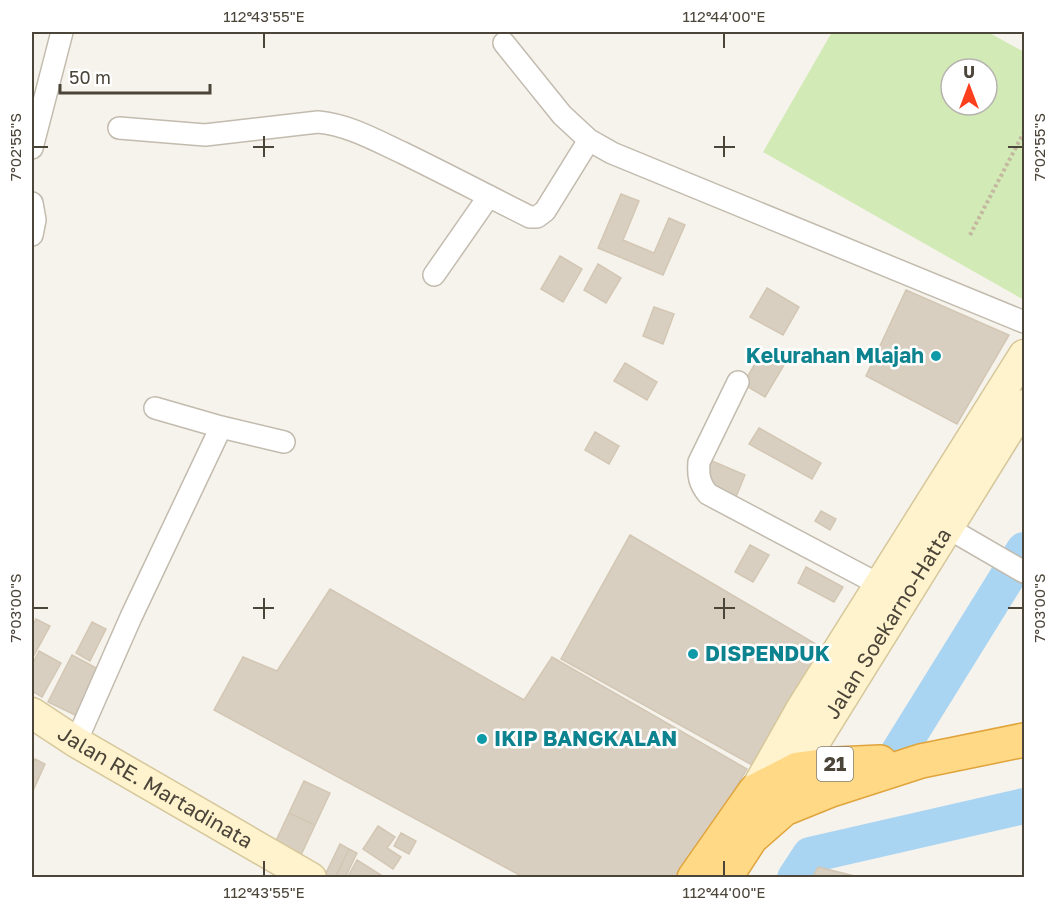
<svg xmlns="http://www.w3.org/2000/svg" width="1056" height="909" viewBox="0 0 1056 909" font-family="'Golos Text',sans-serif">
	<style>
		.green { fill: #d2eab5; fill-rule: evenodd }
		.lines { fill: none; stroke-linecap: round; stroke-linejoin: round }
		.river { stroke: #a9d4f2; stroke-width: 36 }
		.building { fill: #d8cfc1; stroke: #d3c7b4; stroke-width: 1.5 }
		.minor-casing { stroke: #c2bbae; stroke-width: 24 }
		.secondary-casing { stroke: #d6c79b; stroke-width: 33 }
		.trunk-casing { stroke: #e0a43c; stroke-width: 36 }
		.path { stroke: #c4b79f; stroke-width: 4; stroke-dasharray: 3 3; stroke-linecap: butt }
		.minor { stroke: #fff; stroke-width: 21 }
		.secondary { stroke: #fff3cd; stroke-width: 30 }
		.trunk { stroke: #ffd985; stroke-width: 33 }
		.ticks { fill: none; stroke: #4b4439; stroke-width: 2 }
		.culture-dot { fill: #0f9aa8; stroke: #fff; stroke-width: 2 }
		.labels { text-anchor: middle; stroke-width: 5; stroke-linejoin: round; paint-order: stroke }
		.shield { fill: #fff; stroke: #817c74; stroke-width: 1.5 }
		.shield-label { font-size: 20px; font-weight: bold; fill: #4b4439 }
		.culture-label { font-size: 21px; font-weight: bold; fill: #0d838f; stroke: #fff; text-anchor: start }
		.street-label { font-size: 21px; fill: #4b4439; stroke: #fff }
		.neatline { fill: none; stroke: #4b4439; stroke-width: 2 }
		.ticks-label { font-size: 15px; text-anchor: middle; fill: #4b4439 }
	</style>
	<rect width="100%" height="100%" fill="#f6f3ec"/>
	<path class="green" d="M832 32H988L1024 52V300L763 152ZM951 69H987V105H951Z"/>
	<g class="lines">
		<path class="river" d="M895 758 1024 550
			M795 878 810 855 1024 806"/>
	</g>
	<path class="building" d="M621 194 639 201 623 240 654 253 669 218 685 225 663 275 598 248Z
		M560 256 582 269 563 302 541 289Z
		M598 264 621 278 606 303 584 290Z
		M767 288 799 307 783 335 750 317Z
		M906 290 1009 335 957 424 866 376Z
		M654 307 674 314 663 344 643 336Z
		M762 352 784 365 765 397 743 384Z
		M625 363 657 382 647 400 614 381Z
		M759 428 821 463 812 479 749 444Z
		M595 432 619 446 609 464 585 450Z
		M712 461 745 475 736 497 703 482Z
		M821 511 836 519 830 530 815 521Z
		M630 535 826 650 752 765 561 659Z
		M750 545 769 555 753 582 735 572Z
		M806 567 843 587 834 602 798 583Z
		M330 589 524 700 552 657 747 769 682 878H525L214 710 243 657 277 671Z
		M36 619 50 626 32 659V627Z
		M92 622 106 629 90 661 76 653Z
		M39 651 61 663 42 697 32 691V665Z
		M72 655 102 671 79 717 48 702Z
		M35 759 45 764 32 793V766Z
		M304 781 330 793 315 825 289 813Z
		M289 813 315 825 301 855 275 843Z
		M378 826 395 837 387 848 401 857 393 869 363 849Z
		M401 833 416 841 409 854 394 846Z
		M340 844 349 849 335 878H331L325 875Z
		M349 849 357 853 345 878H335Z
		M357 860 384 877V878H347Z
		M818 867 863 878H812Z"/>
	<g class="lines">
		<defs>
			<path id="minor" d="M504 43 562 115 589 140 612 153 1024 322
				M119 128 205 135 318 122C349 125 375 140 403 153 446 174 488 196 530 217H537L545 211 589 140
				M32 148 62 32
				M32 203 35 220 32 235
				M434 275 489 196
				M738 382 699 462C698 475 699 483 708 494L880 585
				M155 408 221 427 284 442
				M948 528 1024 572
				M76 742 131 617 221 427"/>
			<g id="secondary">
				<path id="s1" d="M32 713 76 742 311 878"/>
				<path id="s2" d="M792 786 798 769 1024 405"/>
				<path d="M754 802 755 791 802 708 1024 355"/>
			</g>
			<path id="trunk" d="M694 878 755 791 798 769 837 764 880 762
				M725 878 751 838 784 809 831 790 921 761 1024 740"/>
		</defs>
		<use href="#minor" class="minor-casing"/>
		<use href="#secondary" class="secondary-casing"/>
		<use href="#trunk" class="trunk-casing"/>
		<path class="path" d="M970 235 1024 132"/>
		<use href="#minor" class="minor"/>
		<use href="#secondary" class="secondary"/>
		<use href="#trunk" class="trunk"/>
	</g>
	<path class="ticks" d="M264 33V48M724 33V48M264 136V157M724 136V157M33 147H48M253 147H274M714 147H735M1008 147H1023M264 598V619M724 598V619M33 608H48M253 608H274M714 608H735M1008 608H1023M264 861V876M724 861V876"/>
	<g class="culture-dot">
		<circle cx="936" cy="356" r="6"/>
		<circle cx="693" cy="654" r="6"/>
		<circle cx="482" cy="739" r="6"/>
	</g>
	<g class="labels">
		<rect class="shield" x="817" y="747" width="36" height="34" rx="4.5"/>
		<g class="shield-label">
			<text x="835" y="771">21</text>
		</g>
		<g class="culture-label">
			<text x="924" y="363" text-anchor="end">Kelurahan Mlajah</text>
			<text x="705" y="661">DISPENDUK</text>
			<text x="494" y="746">IKIP BANGKALAN</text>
		</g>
		<g class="street-label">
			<text dy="7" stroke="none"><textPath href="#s2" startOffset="189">Jalan Soekarno-Hatta</textPath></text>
			<text dy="7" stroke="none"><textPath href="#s1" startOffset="144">Jalan RE. Martadinata</textPath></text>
		</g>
	</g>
	<rect width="1056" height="909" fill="none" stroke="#ffffff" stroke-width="66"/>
	<g transform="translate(969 87)"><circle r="28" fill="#ffffff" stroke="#b7b4b0" stroke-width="1.5"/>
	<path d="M0-4.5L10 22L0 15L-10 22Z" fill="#fc3f1d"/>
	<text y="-9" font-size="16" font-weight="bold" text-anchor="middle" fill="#4b4439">U</text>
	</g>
	<path d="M60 84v9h150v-9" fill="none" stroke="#4b4439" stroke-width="3"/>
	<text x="69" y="84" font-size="18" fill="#4b4439" stroke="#ffffff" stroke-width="4.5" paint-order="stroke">50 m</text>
	<rect x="33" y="33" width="990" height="843" class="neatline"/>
	<g class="ticks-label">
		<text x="264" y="22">112°43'55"E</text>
		<text x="724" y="22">112°44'00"E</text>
		<text transform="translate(16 147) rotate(-90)" y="5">7°02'55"S</text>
		<text transform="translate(1040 147) rotate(-90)" y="5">7°02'55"S</text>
		<text transform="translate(16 608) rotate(-90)" y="5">7°03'00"S</text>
		<text transform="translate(1040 608) rotate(-90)" y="5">7°03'00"S</text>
		<text x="264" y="898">112°43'55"E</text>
		<text x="724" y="898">112°44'00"E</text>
	</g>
</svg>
